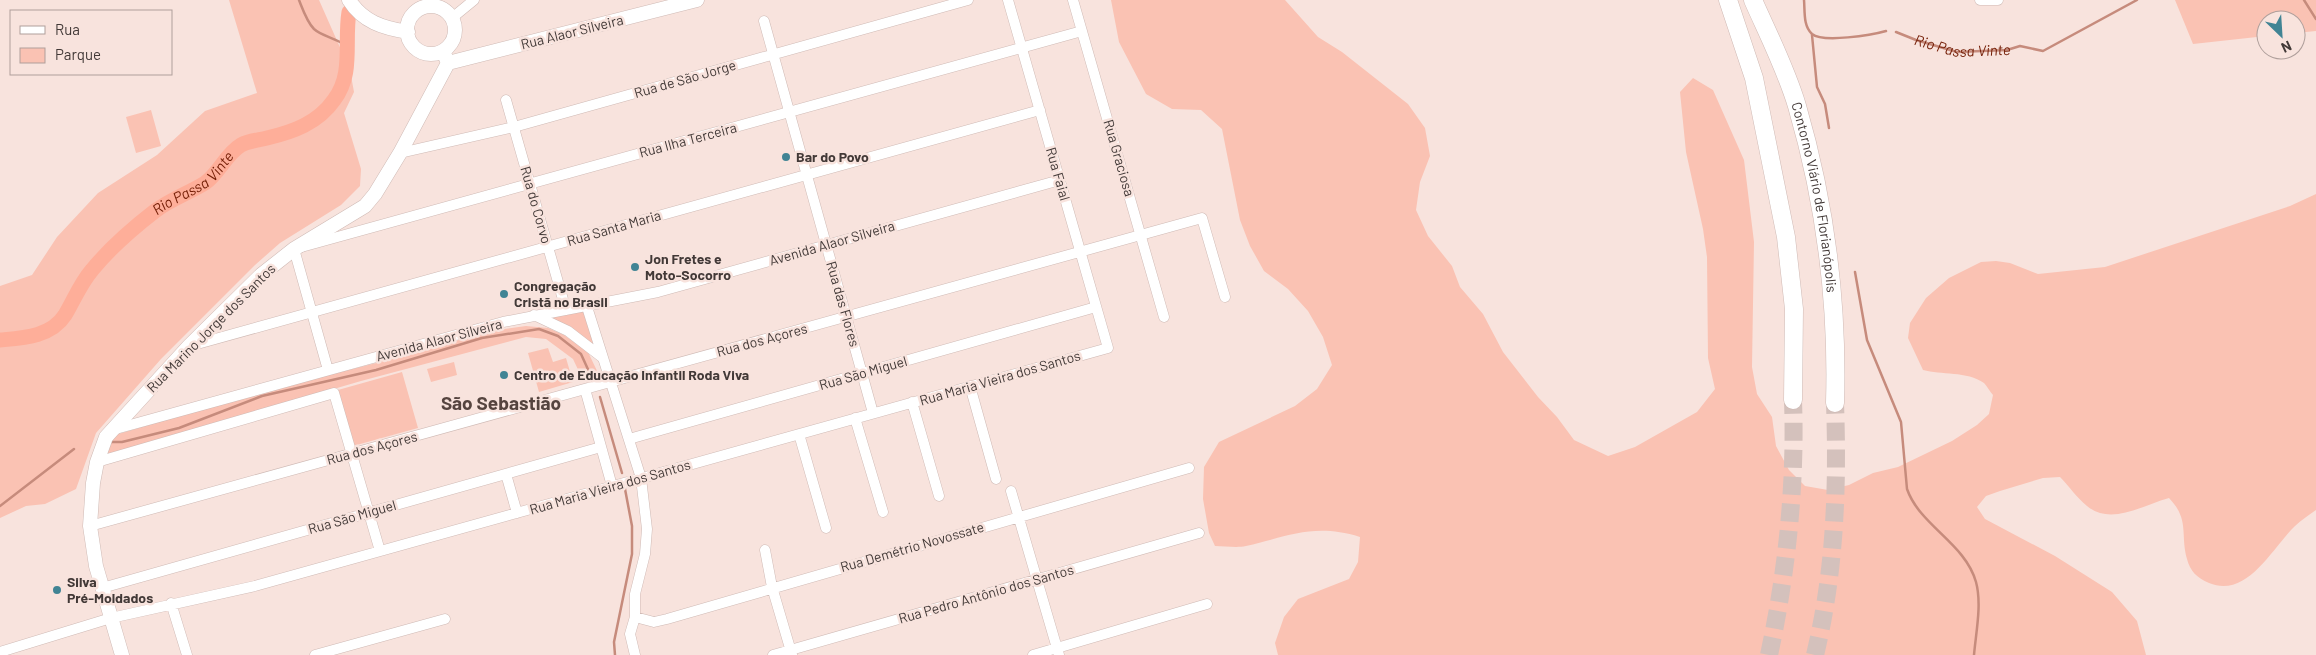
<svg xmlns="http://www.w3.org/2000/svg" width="2316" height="655" viewBox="0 0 2316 655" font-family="Barlow,sans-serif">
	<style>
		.green { fill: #fac2b3 }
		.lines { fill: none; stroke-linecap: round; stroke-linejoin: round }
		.stream { stroke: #c68b7c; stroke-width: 2.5 }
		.river { stroke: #feae99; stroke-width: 15 }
		.highway-tunnel { stroke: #d4c1bc; stroke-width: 18; stroke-dasharray: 18 9; stroke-linecap: butt }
		.street-casing { stroke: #cfbab5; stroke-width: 11 }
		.secondary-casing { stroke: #cfbab5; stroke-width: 15 }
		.highway-casing { stroke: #cfbab5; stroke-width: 19 }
		.street { stroke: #fff; stroke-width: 10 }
		.secondary { stroke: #fff; stroke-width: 14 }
		.highway { stroke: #fff; stroke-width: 18 }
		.poi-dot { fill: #418494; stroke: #f8e3dd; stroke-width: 2 }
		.labels { text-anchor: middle; stroke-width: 5; stroke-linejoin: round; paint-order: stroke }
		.street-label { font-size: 14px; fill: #423937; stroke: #f8e3dd }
		.poi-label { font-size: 14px; font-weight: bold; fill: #423937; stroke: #f8e3dd; text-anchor: start }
		.water-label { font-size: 15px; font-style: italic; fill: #731d05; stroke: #f8e3dd }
		.district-label { font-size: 19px; font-weight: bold; fill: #55443f; stroke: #f8e3dd }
	</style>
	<rect width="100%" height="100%" fill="#f8e3dd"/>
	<path class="green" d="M229 0H319L350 70 354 92 344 113 361 169 360 186 341 205 280 243 255 265 161 359 96 433 76 489 45 504 26 506 0 518V286L32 275 57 237 98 193 157 155 205 111 257 93Z
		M1111 0H1285L1318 37 1342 52 1408 104 1425 128 1430 156 1420 182 1416 210 1428 236 1452 266 1460 287 1483 314 1503 352 1538 397 1557 417 1574 440 1608 456 1635 447 1697 412 1715 389 1708 358 1707 257 1703 229 1686 152 1680 92 1693 78 1713 90 1744 160 1754 242 1752 367 1757 394 1772 417 1776 446 1789 470 1805 486 1828 490 1849 485 1873 473 1898 467 1952 441 1977 425 1989 414 1993 395C1990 392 1987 386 1984 383 1967 371 1941 375 1923 370L1908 338 1910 323 1926 298 1949 278 1981 262 1996 261 2010 263 2038 274 2105 267 2290 206 2316 194V510C2309 515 2301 520 2295 526 2272 548 2247 599 2209 583 2197 578 2190 571 2187 559 2180 534 2190 520 2169 498 2143 505 2111 526 2087 506 2077 498 2069 486 2060 477L2043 478 2000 491 1986 496 1977 507 1985 519 2055 556 2112 592 2137 621 2146 655H1278L1275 643 1284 617 1298 599 1349 579 1358 562 1360 537C1314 523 1290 536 1246 546 1237 548 1225 546 1215 546L1209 533 1203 499 1204 467 1219 442 1295 406 1317 389 1332 365 1323 337 1308 311 1288 289 1264 271 1250 246 1240 220 1222 129 1201 110 1172 109 1146 94 1119 42Z
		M2175 0H2316V31L2296 33V20H2266V36L2193 44Z
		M151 110 161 146 136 153 126 117Z
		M585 309 596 347 552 320 550 315Z
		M526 326 548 328 564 335 588 352 598 373 582 378 573 359 546 339 526 337 361 381 105 456 115 435 253 394 424 351 484 332Z
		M548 348 553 362 566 358 573 382 539 392 528 353Z
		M454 362 457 375 431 382 427 369Z
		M402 372 418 428 353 446 338 390Z"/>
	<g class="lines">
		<g class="stream">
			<path d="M299 0C303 10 307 22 314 29 324 38 341 38 349 50"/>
			<path d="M1804 0C1805 11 1803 26 1812 34 1823 43 1872 35 1886 31"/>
			<path d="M2304 0 2316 19"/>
			<path id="s1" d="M1896 32 1916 40 1957 52 2007 50 2020 46 2043 51 2137 0"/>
			<path d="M1812 35 1817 87 1825 104 1829 128"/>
			<path d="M1855 272 1867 340 1901 422 1907 489C1920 526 1965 543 1976 582 1982 604 1976 632 1974 655"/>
			<path d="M600 397 622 473"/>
			<path d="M111 442H122L179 428 262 396 376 370 482 338 539 329 558 336 581 354 591 376"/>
			<path d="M0 506 74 449"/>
			<path d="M615 655 614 642 632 554V526L625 489"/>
		</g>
		<path class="river" id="s2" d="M0 340C22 338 51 337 65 315 74 300 80 284 92 270 110 248 133 228 155 211 171 199 189 193 205 183 219 173 226 154 241 145 248 141 259 140 267 138 293 132 318 123 334 100 354 74 344 42 349 12"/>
		<path class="highway-tunnel" d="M1769 655C1787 572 1796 484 1793 400
			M1815 655C1835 572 1838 488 1835 403"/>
		<defs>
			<path id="street" d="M1073 0 1164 317
				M1980 0H1998
				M452 18 474 0
				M764 21 873 413
				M506 100 566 310
				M400 153 514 127 968 0
				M587 307 641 478 647 529 645 554 635 594V617L630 634 635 655
				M534 315 568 331 603 358
				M190 346 1040 110
				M328 370 294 249 1082 31
				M970 386 996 479
				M585 389 612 486
				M912 402 939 496
				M855 418 883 512
				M112 430 503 322 658 292 1060 180
				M799 434 826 528
				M629 439 1096 307
				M97 462 334 393 380 551
				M506 474 517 513
				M1011 491 1059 655
				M90 526 1202 218 1225 297
				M765 550 772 587 792 655
				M102 588 601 447
				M171 603 187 655
				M635 617 654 622 667 619 1189 468
				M0 652 111 618 255 586 1108 348 1008 0
				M315 655 445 619
				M773 655 1199 533
				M1033 655 1207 604"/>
			<path id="secondary" d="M349 0C363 22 383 28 408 32
				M407 30a24 24 0 1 1 48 0a24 24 0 1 1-48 0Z
				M448 63 697 0
				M122 655 96 566 90 526 93 483 97 462 106 437 189 346 261 275 294 249 365 206 375 194 400 153 448 63 443 51"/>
			<g id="highway">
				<path d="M1728 0 1754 78 1786 237 1794 309 1793 400"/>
				<path id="s3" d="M1753 0C1768 34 1786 69 1797 106 1825 202 1838 302 1835 403"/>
			</g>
		</defs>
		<use href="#street" class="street-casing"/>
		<use href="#secondary" class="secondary-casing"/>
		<use href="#highway" class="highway-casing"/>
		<use href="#street" class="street"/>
		<use href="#secondary" class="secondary"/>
		<use href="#highway" class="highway"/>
	</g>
	<g class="poi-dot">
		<circle cx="786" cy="157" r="5"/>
		<circle cx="635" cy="267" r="5"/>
		<circle cx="504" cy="294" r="5"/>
		<circle cx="504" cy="375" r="5"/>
		<circle cx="57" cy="590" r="5"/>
	</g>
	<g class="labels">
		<g class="street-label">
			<text transform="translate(572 32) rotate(-14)" y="5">Rua Alaor Silveira</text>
			<text transform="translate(685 79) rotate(-16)" y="5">Rua de São Jorge</text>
			<text transform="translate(688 140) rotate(-15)" y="5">Rua Ilha Terceira</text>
			<text transform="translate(1119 158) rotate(74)" y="5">Rua Graciosa</text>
			<text transform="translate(1058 174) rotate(74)" y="5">Rua Faial</text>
			<text dy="5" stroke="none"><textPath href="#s3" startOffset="208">Contorno Viário de Florianópolis</textPath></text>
			<text transform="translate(536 205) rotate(74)" y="5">Rua do Corvo</text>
			<text transform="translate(614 228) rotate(-16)" y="5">Rua Santa Maria</text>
			<text transform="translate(832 243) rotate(-16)" y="5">Avenida Alaor Silveira</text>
			<text transform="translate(843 304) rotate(74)" y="5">Rua das Flores</text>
			<text transform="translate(211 328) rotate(-45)" y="5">Rua Marino Jorge dos Santos</text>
			<text transform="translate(439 340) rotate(-15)" y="5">Avenida Alaor Silveira</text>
			<text transform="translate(762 340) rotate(-15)" y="5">Rua dos Açores</text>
			<text transform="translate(863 373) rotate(-16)" y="5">Rua São Miguel</text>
			<text transform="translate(1000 378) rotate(-16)" y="5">Rua Maria Vieira dos Santos</text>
			<text transform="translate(372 448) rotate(-15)" y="5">Rua dos Açores</text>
			<text transform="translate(610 487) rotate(-16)" y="5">Rua Maria Vieira dos Santos</text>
			<text transform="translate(352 517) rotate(-16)" y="5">Rua São Miguel</text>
			<text transform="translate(912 547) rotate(-16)" y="5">Rua Demétrio Novossate</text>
			<text transform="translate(986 594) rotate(-16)" y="5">Rua Pedro Antônio dos Santos</text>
		</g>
		<g class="poi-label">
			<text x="796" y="162">Bar do Povo</text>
			<text x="645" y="264">Jon Fretes e<tspan x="645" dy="16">Moto-Socorro</tspan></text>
			<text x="514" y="291">Congregação<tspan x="514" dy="16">Cristã no Brasil</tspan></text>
			<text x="514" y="380">Centro de Educação Infantil Roda Viva</text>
			<text x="67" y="587">Silva<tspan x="67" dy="16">Pré-Moldados</tspan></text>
		</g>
		<g class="water-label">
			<text dy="5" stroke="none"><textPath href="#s1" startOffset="69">Rio Passa Vinte</textPath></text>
			<text dy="5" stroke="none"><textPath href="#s2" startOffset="259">Rio Passa Vinte</textPath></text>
		</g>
		<g class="district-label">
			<text x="501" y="410">São Sebastião</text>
		</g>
	</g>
	<rect x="10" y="10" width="162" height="65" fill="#f8e3dd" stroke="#af9f9b"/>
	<rect x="20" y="26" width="25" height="8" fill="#ffffff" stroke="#af9f9b"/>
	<text x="55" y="35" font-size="15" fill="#423937">Rua</text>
	<rect x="20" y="48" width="25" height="15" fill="#fac2b3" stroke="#af9f9b"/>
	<text x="55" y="60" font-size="15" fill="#423937">Parque</text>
	<g transform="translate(2281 35) rotate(155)"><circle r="24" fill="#f8e3dd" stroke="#af9f9b"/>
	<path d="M0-4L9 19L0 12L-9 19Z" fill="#418494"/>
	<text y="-8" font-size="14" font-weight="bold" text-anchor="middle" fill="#423937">N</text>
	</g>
</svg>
